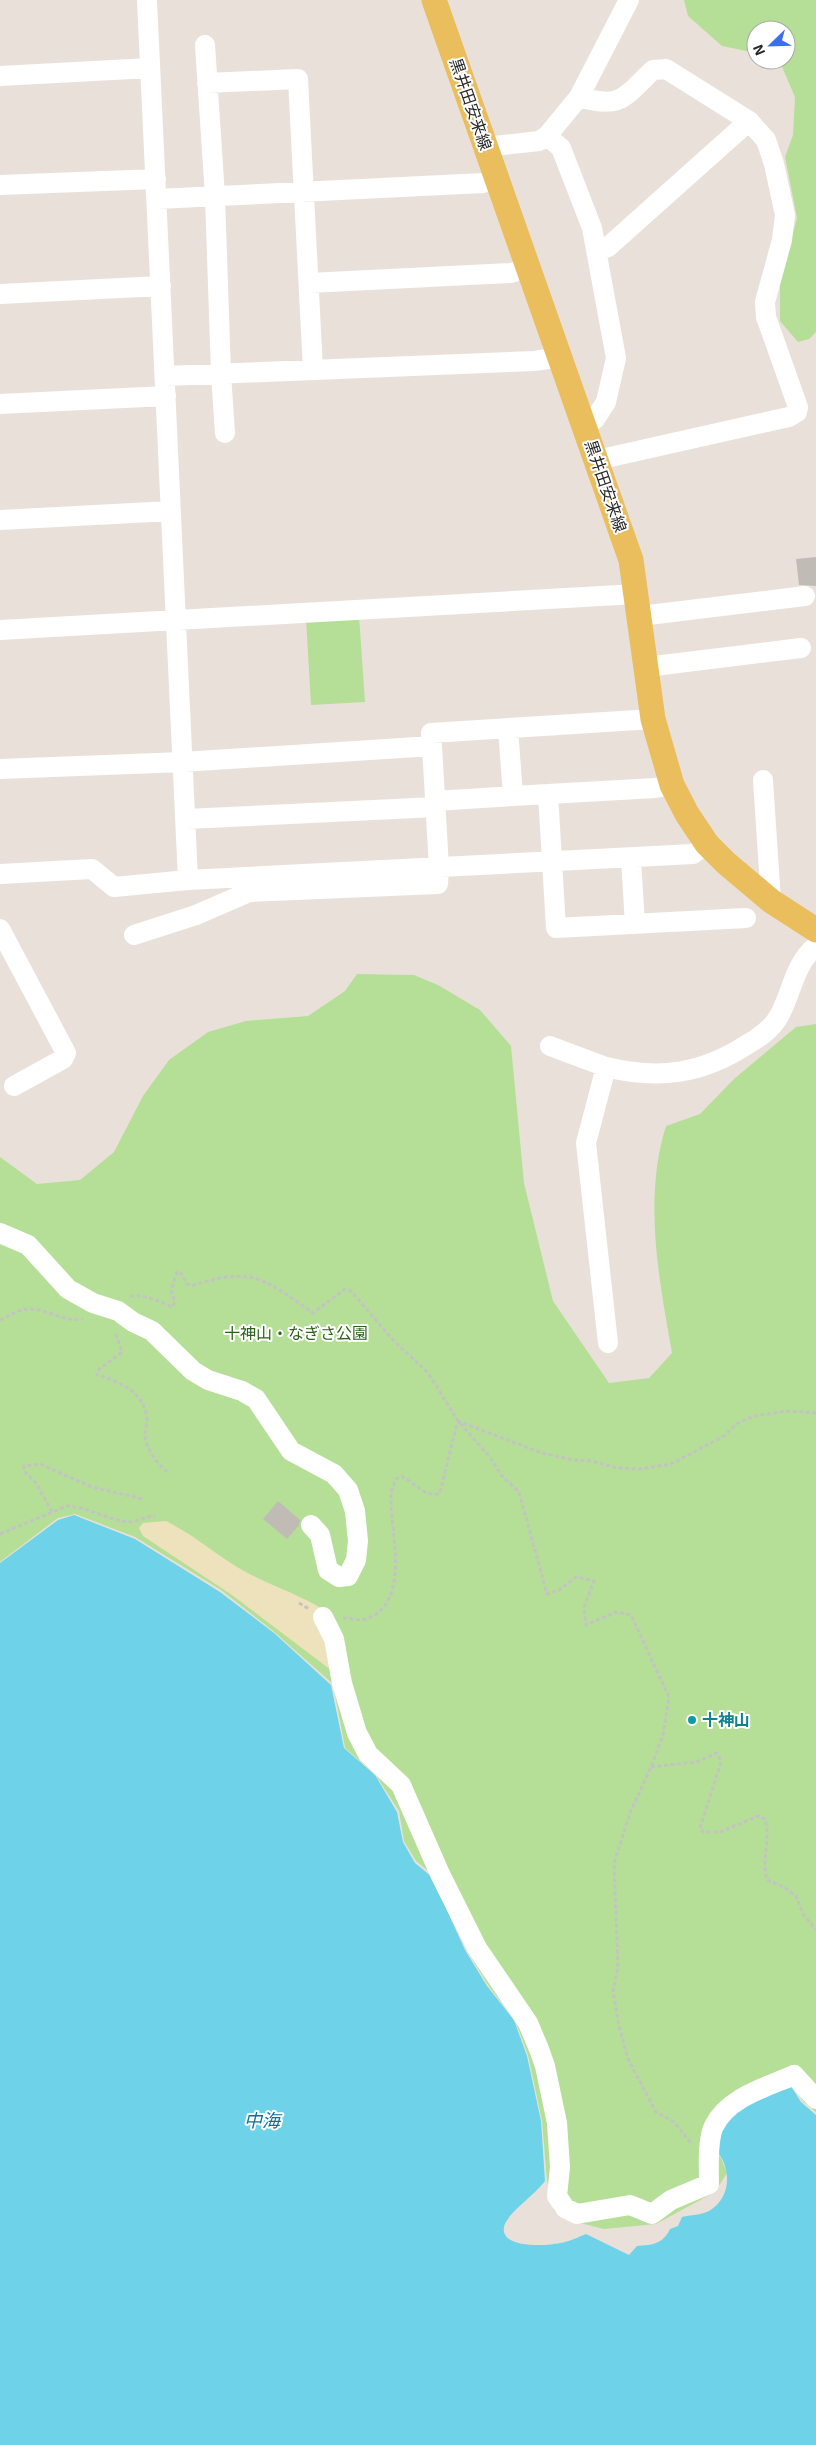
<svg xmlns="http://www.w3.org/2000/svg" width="816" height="2445" viewBox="0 0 816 2445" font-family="'Exo 2','Noto Sans JP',sans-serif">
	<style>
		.green { fill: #b5df96 }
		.sand { fill: #eee2bc }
		.water { fill: #6ed3e9 }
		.building { fill: #c1bbb6 }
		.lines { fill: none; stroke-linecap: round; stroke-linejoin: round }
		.path { stroke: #c3c3c3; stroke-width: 3; stroke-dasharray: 4 2.5; stroke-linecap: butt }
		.minor { stroke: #fff; stroke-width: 20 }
		.major { stroke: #eabd5d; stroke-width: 25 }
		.culture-dot { fill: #0f9aa8; stroke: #fff; stroke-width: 2 }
		.labels { text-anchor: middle; stroke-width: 4; stroke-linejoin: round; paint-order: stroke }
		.street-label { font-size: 16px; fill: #272727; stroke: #fff }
		.park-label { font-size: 16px; fill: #2f601b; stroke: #fff }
		.culture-label { font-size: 16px; font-weight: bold; fill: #0d838f; stroke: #fff; text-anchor: start }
		.water-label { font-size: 18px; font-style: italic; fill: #127090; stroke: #fff }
	</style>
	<rect width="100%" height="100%" fill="#e9e1d9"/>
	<path class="green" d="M684 0H816V332L809 339 798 342 780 321V279L797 218 785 157 793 135 795 97 779 60H786V30H756V53L722 46 688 16Z
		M359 615 365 702 311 705 306 619Z
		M357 974 414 975 438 985 480 1010 511 1046 524 1183 553 1301 609 1383 649 1378 672 1353C659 1280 643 1199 666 1126L700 1114 734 1079 796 1027 816 1024V2112L803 2101 790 2080 714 2149 721 2158 727 2173 715 2192 656 2224 604 2229 568 2220 554 2211 547 2181 542 2121 528 2055 515 2020 488 1985 466 1949 433 1875 416 1861 404 1841 399 1811 375 1774 345 1748 333 1684 272 1630 221 1590 135 1537 75 1514 58 1518 0 1562V1157L37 1184 80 1180 114 1152 143 1096 169 1060 208 1032 246 1021 308 1016 345 991Z"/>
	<path class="sand" d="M166 1521C192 1534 213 1552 237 1567 265 1584 297 1593 324 1610L335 1673 232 1595 143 1536 139 1528 143 1523Z"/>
	<path class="water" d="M74 1515 135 1539 220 1592 274 1633 331 1685 344 1748 375 1775 397 1812 403 1842 415 1863 432 1877 465 1950 487 1986 514 2020 527 2056 541 2121 545 2181C536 2194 506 2214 504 2227 500 2249 548 2246 560 2243 569 2242 578 2237 586 2234L629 2255 637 2246C652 2245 663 2244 670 2229L678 2226 682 2217C690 2215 702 2215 709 2211 732 2197 732 2167 715 2149L716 2128 742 2102 789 2083 801 2102 816 2115V2445H0V1563L58 1520Z"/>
	<path class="building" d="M816 557V586L799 585 796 559Z
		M278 1501 300 1520 299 1525 287 1539 263 1519Z"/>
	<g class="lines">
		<path class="path" d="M130 1296C144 1294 159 1301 172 1307L175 1302 171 1290 177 1272H180L187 1284 191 1286C253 1266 263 1278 313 1313L345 1289 351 1291 392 1339 428 1373 458 1421 489 1456 502 1476 519 1492 547 1594 559 1590 576 1577 594 1581 584 1607 586 1625 616 1612 631 1615 669 1697 663 1735 651 1767 630 1813 614 1863 618 1967 613 1991 619 2026 628 2059 656 2112 674 2122 691 2143
			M0 1320C7 1317 14 1312 22 1310 42 1305 63 1323 83 1319
			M116 1334 122 1352 97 1371V1375C120 1381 146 1393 147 1421 147 1426 144 1431 145 1436 147 1451 157 1463 167 1472
			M52 1512 36 1483 24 1471V1466L40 1464 92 1487 143 1499
			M0 1534 67 1506 81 1508 120 1521 132 1522 155 1515
			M299 1603 309 1609
			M343 1618C350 1618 360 1621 366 1619 413 1603 389 1528 391 1494 391 1489 394 1484 396 1479L402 1476 425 1492 434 1495 440 1493 457 1423 460 1422 542 1453 573 1460 592 1461 617 1468 640 1469 671 1464 724 1436 736 1424 754 1416 788 1411 816 1413
			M651 1767 696 1762 717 1753 721 1762 700 1828 703 1832H720L758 1816 765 1819C771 1840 761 1860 767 1880L784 1887 796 1896 803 1914 816 1930"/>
		<path class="minor" d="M147 0 188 880
			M205 45 215 196 221 374 225 433
			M0 76 150 68
			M207 83 298 79 313 370
			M547 136 561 148 592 228 616 358 606 402 595 419 585 427
			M486 147 539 141 547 136 579 97
			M0 185 156 179
			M157 199 483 183 496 179
			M597 250 608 247 749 121
			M309 283 511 273 528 268
			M0 294 161 286
			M165 376 534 361 561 357
			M0 404 166 396
			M597 460 789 417 797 412 798 407 766 317 765 302 782 240 785 215 774 164 766 140 749 121 666 69 653 70C623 98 622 109 579 97L629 0
			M0 520 171 511
			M640 616 805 596
			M0 630 637 594
			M646 667 801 648
			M508 728 513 796 655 788 672 785
			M432 746 431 733 653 719
			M0 769 183 762 432 746 439 868 438 884 249 892 196 915 134 935
			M763 780 771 901
			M548 794 556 928 746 918
			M435 801 513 796
			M186 819 436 807
			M631 859 635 924
			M0 874 92 869 114 887 188 880 693 854 707 844
			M0 929 66 1053 63 1059 14 1086
			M550 1046 606 1067
			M0 1233 28 1245 68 1289 93 1303 118 1311 133 1322 152 1331 193 1371 208 1380 242 1391 256 1399 291 1451 334 1474 348 1490 355 1511 358 1541 356 1560 348 1576 339 1577 328 1570 320 1535 311 1525
			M608 1343 586 1143 606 1067C659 1080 702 1074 748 1044 760 1037 772 1029 779 1016 792 993 794 964 816 946
			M323 1617 334 1639 342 1683 357 1733 368 1754 401 1785 440 1874 477 1948 528 2023 539 2049 545 2066 557 2123 560 2167 557 2196 565 2208 577 2214 630 2205 652 2214 671 2200 709 2184C709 2168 707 2140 714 2126 728 2097 767 2087 794 2075L816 2099"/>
		<path class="major" d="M434 0 631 560 653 719 672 785 687 814 707 844 726 863 771 901 816 930"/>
	</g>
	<circle class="culture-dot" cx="692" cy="1720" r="5"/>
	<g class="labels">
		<g class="street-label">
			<text transform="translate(471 104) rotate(71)" y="6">黒井田安来線</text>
			<text transform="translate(606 486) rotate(71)" y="6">黒井田安来線</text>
		</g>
		<g class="park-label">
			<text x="296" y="1339">十神山・なぎさ公園</text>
		</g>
		<g class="culture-label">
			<text x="702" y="1726">十神山</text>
		</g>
		<g class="water-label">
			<text x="262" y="2127">中海</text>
		</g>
	</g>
	<g transform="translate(771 45) rotate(247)"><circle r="24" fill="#ffffff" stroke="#a9a9a9"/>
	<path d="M0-4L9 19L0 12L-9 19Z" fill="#3d6ef2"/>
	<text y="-8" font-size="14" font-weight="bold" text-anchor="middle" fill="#272727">N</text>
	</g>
</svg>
